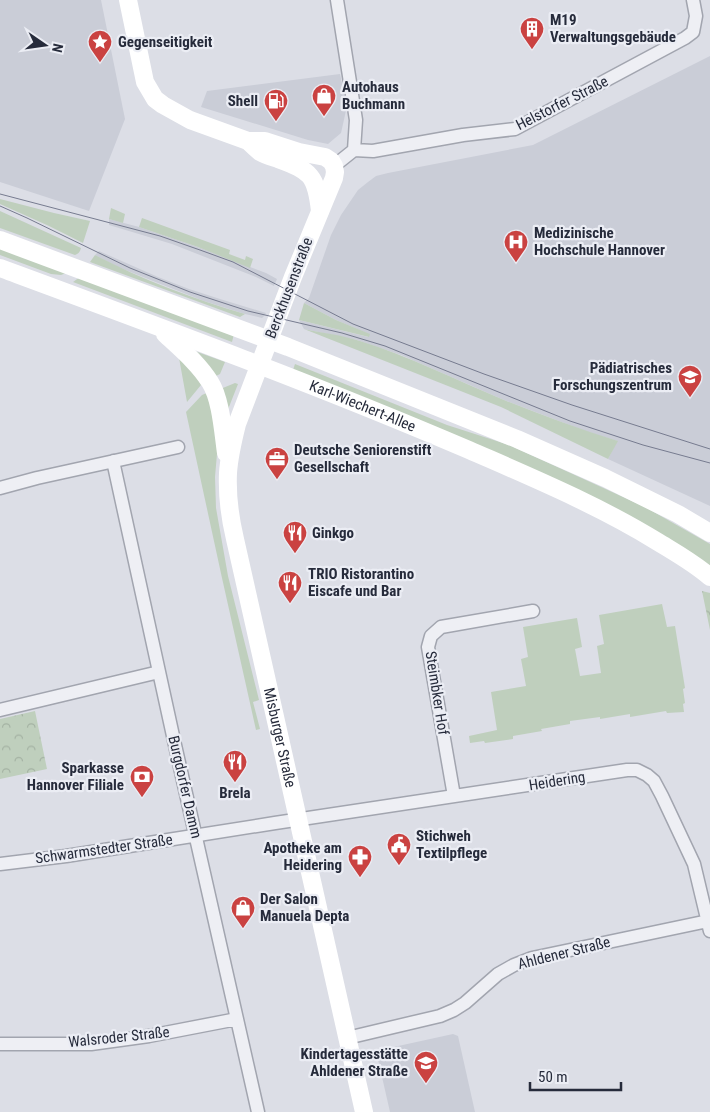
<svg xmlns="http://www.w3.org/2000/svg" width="710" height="1112" viewBox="0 0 710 1112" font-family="'Roboto Condensed',sans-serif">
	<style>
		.built { fill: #cacdd7 }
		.green { fill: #bfcfbd }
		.forest { fill: url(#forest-crowns) }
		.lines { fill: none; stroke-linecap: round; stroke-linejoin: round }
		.street-casing { stroke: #a2a5af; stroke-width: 15 }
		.street { stroke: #eeeff4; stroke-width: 12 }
		.secondary { stroke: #fff; stroke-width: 18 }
		.tram { stroke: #767b8f; stroke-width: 1 }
		.labels { text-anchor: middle; stroke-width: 4.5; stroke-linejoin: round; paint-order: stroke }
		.poi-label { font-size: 15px; font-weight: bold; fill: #262b3b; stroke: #ebedf4; text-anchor: start }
		.street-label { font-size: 15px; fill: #262b3b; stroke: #ebedf4 }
	</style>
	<defs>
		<pattern id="forest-crowns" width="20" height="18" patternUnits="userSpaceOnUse" patternTransform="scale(1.25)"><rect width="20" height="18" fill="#bfcfbd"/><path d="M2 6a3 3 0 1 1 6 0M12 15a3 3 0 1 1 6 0" fill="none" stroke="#a4b2a3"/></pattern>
	</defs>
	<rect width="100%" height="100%" fill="#dcdee6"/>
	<path class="built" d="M0 0H101L125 119 89 211 0 182Z
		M710 56V506L608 459 617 441 585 431 504 400 401 355 357 340 304 329 299 320 368 337 369 334 336 320 304 303 309 298 331 235 341 215 358 190 368 182 376 176 388 173 533 145Z
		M340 74 347 106 341 133 328 144 308 140 201 107 207 91Z
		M109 219 139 227 198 247 266 273 277 279 274 286 256 277 172 244 109 225Z
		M99 251 158 277 189 289 220 299 266 313 265 315 262 318 245 314 204 301 153 281 118 267 95 255Z
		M453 1034 458 1036 475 1112H390L377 1055 380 1050Z"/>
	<path class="green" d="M0 199 54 213 90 221 83 243 49 226 0 204Z
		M111 208 125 214 123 223 109 219Z
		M0 211 81 248C80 252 78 254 75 255L0 228Z
		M142 218 230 250 229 254 245 260 246 256 253 259 250 268 198 247 139 227Z
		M0 248 66 273 61 275 51 274 0 255Z
		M95 255C143 280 194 299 245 314L240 317 90 262Z
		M80 277 234 334 232 342 73 282Z
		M304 303 336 320 370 334 369 337 299 320Z
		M304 329C322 333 342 335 360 341 409 356 456 380 504 400 541 415 579 429 618 441L608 459 501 407Z
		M192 350 225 362 220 374 212 378Z
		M179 358 196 376 201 385 187 402Z
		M295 364 447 425 509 445 645 507 710 544V566L292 373Z
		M235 383 238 384 227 412 218 390Z
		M209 392 218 442 215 477 216 508 228 576 259 700 253 702 260 729 256 730 222 578 186 412 202 395Z
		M662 604 667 627 675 626 685 688 683 689 685 703 683 704 684 712 667 713 666 711 630 717V714L600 719V717L570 721V724L541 729 542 731 513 736V739L485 743 484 741 470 743 469 736 497 730 491 692 526 686 521 659 528 657 523 627 577 618 582 647 575 649 580 676 601 673 597 646 604 644 599 615Z"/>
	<path class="forest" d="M702 591 710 593V630Z
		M35 711 47 769 0 779V719Z"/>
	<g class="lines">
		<defs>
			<path id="street" d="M337 0 356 120 354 150
				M334 166 354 150 373 151 463 135 515 129 685 38 693 32 696 16 693 0
				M113 461 175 745 258 1112
				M0 488 37 478 178 447
				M0 710 159 672
				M454 796 428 647 431 636 441 627 533 611
				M0 864 66 856 275 823 627 770H637L647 775 654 781 662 796 694 864 710 931
				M347 1038 440 1016 454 1010 465 1003 498 974 514 965 532 958 575 949 708 921
				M0 1044H91L149 1036 237 1019"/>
		</defs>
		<use href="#street" class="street-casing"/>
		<use href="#street" class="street"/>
		<g class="secondary">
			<path id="s1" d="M128 0 145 82 155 99 163 105 190 120 248 141H265L299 152 325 157 331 161 334 166 335 172 334 178 293 277 237 424C233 440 229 457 228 473 227 495 230 518 235 539L364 1112"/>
			<path d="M248 141C252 145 256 149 260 152 265 155 272 157 278 159 311 171 316 175 320 211"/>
			<path d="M0 240 288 347 517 439 605 478 678 514 710 533"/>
			<path id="s2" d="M0 268C157 326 315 384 469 450 533 478 598 505 658 542 676 553 694 563 710 577"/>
			<path d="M165 334C181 349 198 363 210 382 221 399 223 432 226 453"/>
		</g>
		<path class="tram" d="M0 194 160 236 200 250 233 262 353 324 484 374 572 405 710 449
			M0 206 27 218 130 268 190 292 248 311 342 333 385 346 570 421 643 445 710 463"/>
	</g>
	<defs>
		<symbol id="building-pin" viewBox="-11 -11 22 30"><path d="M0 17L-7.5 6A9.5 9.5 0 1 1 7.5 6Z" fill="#ca4241" stroke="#ebedf4"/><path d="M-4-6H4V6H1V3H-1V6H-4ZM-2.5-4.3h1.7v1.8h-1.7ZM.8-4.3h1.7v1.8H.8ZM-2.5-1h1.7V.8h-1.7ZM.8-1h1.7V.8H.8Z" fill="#fff"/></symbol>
		<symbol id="sight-pin" viewBox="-11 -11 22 30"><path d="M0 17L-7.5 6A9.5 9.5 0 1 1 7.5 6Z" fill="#ca4241" stroke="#ebedf4"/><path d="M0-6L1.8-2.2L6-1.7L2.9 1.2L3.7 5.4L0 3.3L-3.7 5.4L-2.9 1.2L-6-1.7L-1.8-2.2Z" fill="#fff"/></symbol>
		<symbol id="shop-pin" viewBox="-11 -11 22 30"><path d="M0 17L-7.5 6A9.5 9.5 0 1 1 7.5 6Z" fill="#ca4241" stroke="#ebedf4"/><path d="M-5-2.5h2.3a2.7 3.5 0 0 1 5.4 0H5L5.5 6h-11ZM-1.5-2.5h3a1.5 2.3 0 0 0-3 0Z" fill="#fff"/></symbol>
		<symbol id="fuel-pin" viewBox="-11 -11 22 30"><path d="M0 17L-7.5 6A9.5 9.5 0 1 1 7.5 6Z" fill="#ca4241" stroke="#ebedf4"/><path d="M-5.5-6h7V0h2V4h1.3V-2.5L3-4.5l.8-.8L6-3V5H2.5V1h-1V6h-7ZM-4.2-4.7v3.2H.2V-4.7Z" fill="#fff"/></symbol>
		<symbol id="hospital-pin" viewBox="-11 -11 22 30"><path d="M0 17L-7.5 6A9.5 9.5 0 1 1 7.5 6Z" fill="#ca4241" stroke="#ebedf4"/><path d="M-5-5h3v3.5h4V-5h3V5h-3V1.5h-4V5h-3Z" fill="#fff"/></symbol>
		<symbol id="university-pin" viewBox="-11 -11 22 30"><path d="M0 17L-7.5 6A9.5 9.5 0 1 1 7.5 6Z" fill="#ca4241" stroke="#ebedf4"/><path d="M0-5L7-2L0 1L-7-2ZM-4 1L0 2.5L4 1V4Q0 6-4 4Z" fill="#fff"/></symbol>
		<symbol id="office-pin" viewBox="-11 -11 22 30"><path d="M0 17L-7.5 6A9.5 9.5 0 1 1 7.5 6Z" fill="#ca4241" stroke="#ebedf4"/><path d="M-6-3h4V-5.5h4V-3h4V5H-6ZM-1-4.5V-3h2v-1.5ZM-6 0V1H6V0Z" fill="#fff"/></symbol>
		<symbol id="restaurant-pin" viewBox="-11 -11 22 30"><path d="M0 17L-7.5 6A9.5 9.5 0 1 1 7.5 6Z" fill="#ca4241" stroke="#ebedf4"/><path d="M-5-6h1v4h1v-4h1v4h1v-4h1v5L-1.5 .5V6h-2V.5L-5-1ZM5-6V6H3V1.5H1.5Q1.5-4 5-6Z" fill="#fff"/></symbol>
		<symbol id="bank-pin" viewBox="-11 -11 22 30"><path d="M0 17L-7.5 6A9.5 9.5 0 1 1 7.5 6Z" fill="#ca4241" stroke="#ebedf4"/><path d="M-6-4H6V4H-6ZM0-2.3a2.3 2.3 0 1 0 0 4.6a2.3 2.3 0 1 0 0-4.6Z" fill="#fff"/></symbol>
		<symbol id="civic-pin" viewBox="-11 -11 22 30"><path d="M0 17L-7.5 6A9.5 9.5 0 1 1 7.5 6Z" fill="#ca4241" stroke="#ebedf4"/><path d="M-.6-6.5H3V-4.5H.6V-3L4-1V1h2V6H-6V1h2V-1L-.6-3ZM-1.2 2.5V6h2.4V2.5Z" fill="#fff"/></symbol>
		<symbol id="pharmacy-pin" viewBox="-11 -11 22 30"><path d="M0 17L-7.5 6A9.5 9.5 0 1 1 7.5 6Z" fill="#ca4241" stroke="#ebedf4"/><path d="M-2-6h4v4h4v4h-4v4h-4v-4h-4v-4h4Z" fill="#fff"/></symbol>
		<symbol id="school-pin" viewBox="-11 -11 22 30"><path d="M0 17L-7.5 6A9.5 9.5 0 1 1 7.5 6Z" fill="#ca4241" stroke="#ebedf4"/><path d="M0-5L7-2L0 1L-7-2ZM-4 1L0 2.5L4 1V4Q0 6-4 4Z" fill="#fff"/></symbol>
	</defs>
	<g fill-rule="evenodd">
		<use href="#building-pin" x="518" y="15" width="28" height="38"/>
		<use href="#sight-pin" x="86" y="28" width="28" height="38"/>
		<use href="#shop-pin" x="310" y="82" width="28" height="38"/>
		<use href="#fuel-pin" x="262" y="87" width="28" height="38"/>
		<use href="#hospital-pin" x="502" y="228" width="28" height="38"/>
		<use href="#university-pin" x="676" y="363" width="28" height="38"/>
		<use href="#office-pin" x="263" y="445" width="28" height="38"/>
		<use href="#restaurant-pin" x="281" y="519" width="28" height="38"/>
		<use href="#restaurant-pin" x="276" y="569" width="28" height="38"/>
		<use href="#restaurant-pin" x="221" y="748" width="28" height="38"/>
		<use href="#bank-pin" x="128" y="763" width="28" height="38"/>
		<use href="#civic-pin" x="385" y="831" width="28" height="38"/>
		<use href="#pharmacy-pin" x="346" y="843" width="28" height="38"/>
		<use href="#shop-pin" x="229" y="894" width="28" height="38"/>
		<use href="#school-pin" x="412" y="1049" width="28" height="38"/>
	</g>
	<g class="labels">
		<g class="poi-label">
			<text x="550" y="25">M19<tspan x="550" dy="17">Verwaltungsgebäude</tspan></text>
			<text x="118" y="47">Gegenseitigkeit</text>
			<text x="342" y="92">Autohaus<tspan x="342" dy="17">Buchmann</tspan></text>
			<text x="258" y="106" text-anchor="end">Shell</text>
			<text x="534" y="238">Medizinische<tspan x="534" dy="17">Hochschule Hannover</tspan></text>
			<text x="672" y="373" text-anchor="end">Pädiatrisches<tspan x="672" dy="17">Forschungszentrum</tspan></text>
			<text x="294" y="455">Deutsche Seniorenstift<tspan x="294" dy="17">Gesellschaft</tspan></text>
			<text x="312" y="538">Ginkgo</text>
			<text x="308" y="579">TRIO Ristorantino<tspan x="308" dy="17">Eiscafe und Bar</tspan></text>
			<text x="124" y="773" text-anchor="end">Sparkasse<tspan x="124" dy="17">Hannover Filiale</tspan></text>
			<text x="235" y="798" text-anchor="middle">Brela</text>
			<text x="416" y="841">Stichweh<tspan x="416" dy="17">Textilpflege</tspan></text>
			<text x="342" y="853" text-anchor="end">Apotheke am<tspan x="342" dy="17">Heidering</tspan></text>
			<text x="260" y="904">Der Salon<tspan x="260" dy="17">Manuela Depta</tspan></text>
			<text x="408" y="1059" text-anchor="end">Kindertagesstätte<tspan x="408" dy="17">Ahldener Straße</tspan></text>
		</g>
		<g class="street-label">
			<text transform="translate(562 103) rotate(-27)" y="5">Helstorfer Straße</text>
			<text transform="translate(289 288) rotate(-69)" y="5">Berckhusenstraße</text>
			<text dy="5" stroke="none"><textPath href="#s2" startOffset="388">Karl-Wiechert-Allee</textPath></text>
			<text transform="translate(437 693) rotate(81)" y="5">Steimbker Hof</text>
			<text dy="5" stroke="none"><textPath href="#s1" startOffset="895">Misburger Straße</textPath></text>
			<text transform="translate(557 781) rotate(-9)" y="5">Heidering</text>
			<text transform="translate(185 787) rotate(77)" y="5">Burgdorfer Damm</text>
			<text transform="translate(104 849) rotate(-8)" y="5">Schwarmstedter Straße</text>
			<text transform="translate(564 953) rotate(-14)" y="5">Ahldener Straße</text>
			<text transform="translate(119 1037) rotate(-6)" y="5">Walsroder Straße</text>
		</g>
	</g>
	<g transform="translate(45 45) rotate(103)" stroke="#ebedf4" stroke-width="4" paint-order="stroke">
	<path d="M0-4L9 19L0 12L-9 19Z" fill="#262b3b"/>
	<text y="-8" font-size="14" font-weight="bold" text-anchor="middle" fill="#262b3b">N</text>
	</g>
	<path d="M530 1082v8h91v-8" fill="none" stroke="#262b3b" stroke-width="2.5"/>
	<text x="538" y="1082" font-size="15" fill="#262b3b" stroke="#ebedf4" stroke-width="4" paint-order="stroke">50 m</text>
</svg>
